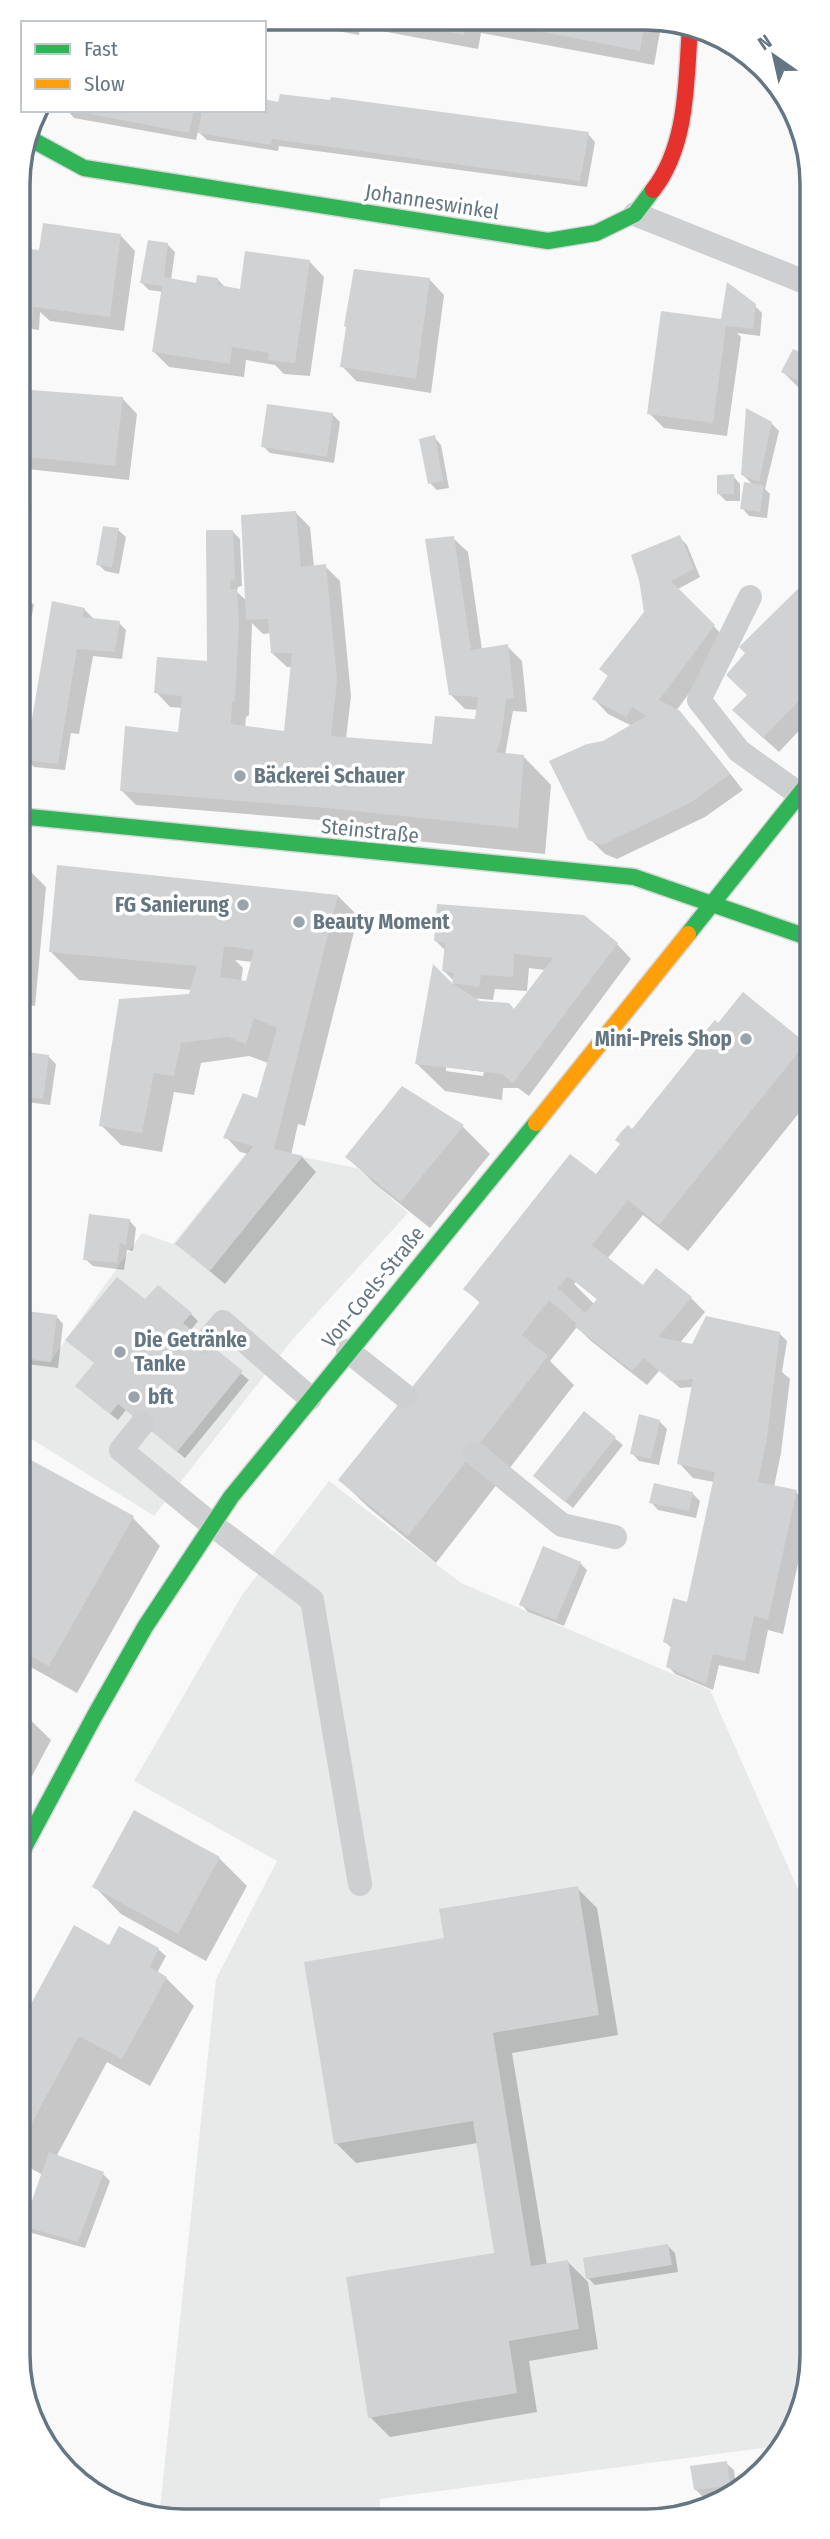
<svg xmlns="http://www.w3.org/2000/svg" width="830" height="2539" viewBox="0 0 830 2539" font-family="'Fira Sans Condensed',sans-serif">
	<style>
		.built { fill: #e8e9e9 }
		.shadow { fill: #0003; fill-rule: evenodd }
		.building { fill: #d0d2d3; fill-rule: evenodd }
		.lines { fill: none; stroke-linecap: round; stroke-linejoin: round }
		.fast-casing { stroke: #d5d6d7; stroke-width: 19 }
		.slow-casing { stroke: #d5d6d7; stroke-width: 19 }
		.jam-casing { stroke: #d5d6d7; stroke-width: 19 }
		.lane { stroke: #cecfd0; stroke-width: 24 }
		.fast { stroke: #30b455; stroke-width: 16 }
		.slow { stroke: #ff9f0a; stroke-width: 16 }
		.jam { stroke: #e5322d; stroke-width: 16 }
		.poi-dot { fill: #99a4ac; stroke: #fff; stroke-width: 2.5 }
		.labels { text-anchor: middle; stroke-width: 7; stroke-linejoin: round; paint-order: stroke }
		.street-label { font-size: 21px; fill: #657683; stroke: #fff }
		.poi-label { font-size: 21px; font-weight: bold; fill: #657683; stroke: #fff; text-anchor: start }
		.rim { fill: none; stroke: #657683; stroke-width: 3.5 }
	</style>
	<rect width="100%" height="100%" fill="#f9f9f9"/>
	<path class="built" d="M251 1147 357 1168 408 1213 293 1339 154 1516 19 1431V1360L50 1362 142 1233 173 1244Z
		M329 1481 461 1583 710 1690 812 1921V2366L800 2418 784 2445 380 2499 379 2518H159L216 1979 277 1861 134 1781 242 1595Z"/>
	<path class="shadow" d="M269 18 662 21 654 65 481 33 478 49 360 27 359 35Z
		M67 110H264L588 134 595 142 587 187 279 146 278 151 207 140 198 131 196 140 74 118Z
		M121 236 135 251 124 331 50 321 40 312 39 330 18 327V250L38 252Z
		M167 244 175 252 171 280 198 285 217 279 226 288 242 291 310 262 324 277 310 376 284 374 275 365 246 360 244 377 169 367 154 352 163 292 149 290 142 283Z
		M430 280 444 295 431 393 356 381 342 366Z
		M754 305 762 313 760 336 737 333 741 337 727 436 664 428 649 413 722 321Z
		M810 359V395L803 392 783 372Z
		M18 391 123 399 137 414 129 480 18 468Z
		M333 415 340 422 334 463 270 453 263 446Z
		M771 423 779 431 765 489 770 494 767 518 749 516 742 508 754 486 743 475Z
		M434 437 441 445 449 488 437 490 430 483Z
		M733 476 740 484V501H726L719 494Z
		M296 513 310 527 314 567 325 566 340 581 351 696 346 739 431 745 477 721 478 710 465 709 450 694 453 538 468 552 482 650 507 646 522 661 527 712 513 711 505 755 524 757 551 785 545 854 356 835 343 822 136 805 122 791 180 733 182 708 170 707 156 692 209 663 233 532 240 539 242 586 238 587 237 592 247 601ZM252 623 263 634 271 633 272 653 287 667H293L286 732 245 728 246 717 249 715Z
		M118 530 126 537 119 574 105 571 98 564Z
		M679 537 687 545 700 577 678 589 728 641 676 711 694 728 743 790 705 817 617 859 605 854 590 839 604 742 632 726 608 714 594 699 646 612Z
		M810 579V719L779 752 749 725V695Z
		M18 596 27 598 34 605 26 643 18 642Z
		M84 609 95 620 119 623 126 630 122 659 93 656 79 734 71 733 65 770 34 767 27 760Z
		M19 871 32 873 46 887 35 1006 19 1004Z
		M338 896 358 916 305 1126 298 1124 291 1155 302 1157 316 1172 225 1284 177 1244 249 1154 240 1152 226 1137 263 1102 268 1063 249 1056 201 1063 194 1095 174 1092 162 1152 121 1145 101 1125 191 996 192 990 79 980 51 952ZM235 960 253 962 247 983 241 982 243 968Z
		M435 940 617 944 631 959 529 1096 518 1088H503L502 1100 445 1091 417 1064 453 987 454 981 444 971 446 951ZM529 968 546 970 515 1011 479 1003 471 998 493 1000 495 989 527 991ZM446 1067 484 1072 483 1076 446 1071Z
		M805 1044 811 1050V1098L688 1251 643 1215 607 1259 643 1287 691 1298 705 1312 680 1343 693 1346 780 1334 787 1341 782 1372 790 1379 781 1453 774 1487 796 1492 810 1507 783 1634 768 1630 759 1674 719 1665 713 1690 675 1674 668 1666 672 1648 665 1642 689 1605 714 1482 693 1478 679 1463 693 1387 680 1388 660 1370 647 1385 591 1341 577 1327 550 1361 574 1385 436 1563 368 1507 340 1480 481 1304 466 1289 596 1177 633 1132ZM576 1282 598 1300 595 1305 574 1284Z
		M19 1053 49 1057 56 1064 50 1105 19 1101Z
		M402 1088 463 1127 490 1154 430 1228 375 1184 347 1157Z
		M129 1220 136 1228 133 1251 127 1250 124 1270 93 1266 85 1259Z
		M146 1301 191 1314 198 1321 190 1331 249 1380 185 1458 126 1410 118 1420 85 1394Z
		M19 1312 56 1316 63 1324 58 1368 19 1363Z
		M585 1414 623 1445 573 1508 542 1483Z
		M659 1421 667 1429 659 1465 639 1461 632 1453Z
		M32 1462 133 1518 160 1546 77 1693 20 1661V1543L22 1538 20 1536V1484Z
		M692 1493 700 1501 696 1518 658 1510 651 1502Z
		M580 1563 587 1570 564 1626 528 1612 521 1604Z
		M20 1710 51 1740 21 1797 20 1796Z
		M219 1858 247 1886 206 1961 121 1914 94 1886Z
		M577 1888 597 1908 618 2035 512 2053 547 2265 567 2261 588 2282 598 2349 529 2361 537 2412 390 2437 370 2417 496 2254 478 2143 356 2163 336 2143 446 1940Z
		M110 1947 158 1949 166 1956 157 1973 166 1978 194 2006 150 2086 107 2062 56 2157 103 2174 110 2181 85 2248 32 2233 25 2226 43 2175 30 2168 25 2177 20 2175V2026Z
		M668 2246 675 2253 678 2272 595 2285 588 2278Z
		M726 2463 734 2470 737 2493 703 2497 695 2489Z"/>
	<path class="building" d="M382 19H467L464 35Z
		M477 19 645 21 640 51Z
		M280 94 330 100 331 97 589 132 580 181 272 139 271 145 198 133 202 110H264V99L278 102Z
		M70 110H194L189 133Z
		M805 189H809V207H805Z
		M43 223 121 234 110 317 33 307 32 324 18 322V248L39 250Z
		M148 240 168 243 164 277 196 283 197 275 218 278V285L240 289 245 251 310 260 295 363 268 360 269 353 232 347 230 364 152 352 162 286 140 283Z
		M354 269 430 278 416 379 340 367 346 327 344 326Z
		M727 282 756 304 753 329 726 326 713 423 647 414 661 311 721 319Z
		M793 349 810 357V387L781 372Z
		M18 389 123 397 115 466 18 456Z
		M267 404 333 413 327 457 261 447Z
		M746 408 772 422 759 482 741 475Z
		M435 435 443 481 428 484 419 439Z
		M734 474V494H717V475Z
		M744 482 764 485 760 512 740 509Z
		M296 511 301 567 326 564 337 680 331 736 432 744 435 716 475 719 478 697 449 695 425 539 454 536 471 650 508 644 514 698 506 699 501 740 496 752 524 755 518 828 326 808 120 791 125 726 178 732 182 696 154 693 157 657 207 661 206 530H233L235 579 231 580 230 589H237L239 623 235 700 232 702 231 724 284 731 292 653H271L268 619 246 620 241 515Z
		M103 526 119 528 112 567 96 565Z
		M680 535 694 569 671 581 715 625 659 700 680 711 730 774 690 803 602 845 588 840 549 761 587 744 603 741 646 716 632 707 626 717 592 699 608 676 599 669 644 612 639 580 631 555Z
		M810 577V689L763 738 732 710 747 695 726 675 745 653 739 647Z
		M18 594 28 596 20 635H18Z
		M52 601 85 608 82 617 120 621 115 652 77 649 58 764 25 760Z
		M57 865 338 895 274 1149 303 1156 210 1271 175 1244 253 1146 223 1138 243 1093 257 1098 277 1028 254 1018 246 1044 228 1037 181 1043 174 1076 154 1073 142 1133 99 1126 119 999 189 994 197 966 49 952ZM224 946 254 950 246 981 220 977Z
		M19 869 32 871 21 996H19Z
		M437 904 584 915 618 943 513 1083 502 1074 415 1064 433 964 452 983 480 1001 509 1003 514 1009 553 958 514 954 513 977 481 975 479 987 452 983 454 973 442 971 445 943 434 941Z
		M743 992 806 1043 659 1225 628 1200 592 1245 643 1285 656 1268 692 1297 658 1337 692 1344 706 1316 780 1332 767 1438 758 1482 797 1490 768 1620 754 1616 745 1661 713 1654 706 1684 666 1667 671 1645 663 1642 673 1598 687 1602 715 1472 677 1464 693 1379 671 1381 644 1358 632 1371 574 1326 577 1324 549 1300 522 1335 548 1356 408 1536 338 1480 480 1302 463 1289 570 1154 596 1174 620 1144 615 1140 621 1132 628 1125 632 1129 706 1037 703 1034 715 1020 718 1023ZM568 1276 597 1299 585 1313 558 1288Z
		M19 1051 49 1055 43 1099 19 1096Z
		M402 1086 464 1125 401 1202 345 1157Z
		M89 1214 130 1219 126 1245 120 1243 117 1263 83 1260Z
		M117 1277 145 1299 158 1285 192 1313 183 1323 243 1371 177 1452 118 1404 110 1414 75 1386 94 1363 65 1340Z
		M19 1310 57 1315 51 1362 19 1357Z
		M584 1411 616 1437 565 1502 533 1476Z
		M639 1414 660 1420 651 1459 630 1454Z
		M31 1460 134 1516 49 1666 20 1650V1540L24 1532 20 1529V1481Z
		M654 1483 693 1492 689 1511 649 1503Z
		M543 1546 581 1562 556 1620 519 1605Z
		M134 1810 220 1857 178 1934 92 1887Z
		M578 1886 599 2015 493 2033 531 2266 568 2260 579 2329 509 2341 517 2393 368 2418 346 2277 494 2253 473 2121 334 2144 304 1962 444 1938 439 1909Z
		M74 1925 109 1945 119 1926 159 1948 150 1967 167 1977 122 2059 79 2036 20 2145V2024Z
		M49 2152 104 2172 78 2242 23 2226Z
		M668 2244 672 2265 586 2279 583 2258Z
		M727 2461 730 2486 694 2490 690 2466Z"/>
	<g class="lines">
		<defs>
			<path id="fast" d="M27 137 84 168 548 241 596 233 635 214 653 190
				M19 816 634 877 810 938
				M688 934 810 781
				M20 1855 94 1717 145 1627 231 1497 536 1123"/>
			<path id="slow" d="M536 1123 688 934"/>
			<path id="jam" d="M653 190C688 145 686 81 690 27"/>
		</defs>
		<use href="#fast" class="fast-casing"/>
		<use href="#slow" class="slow-casing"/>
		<use href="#jam" class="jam-casing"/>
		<path class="lane" d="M635 214 810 284
			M750 597 699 700 739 751 799 794
			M206 1342 223 1322 310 1398
			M348 1351 405 1396
			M142 1424 121 1450 211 1524 312 1600 360 1884
			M474 1453 562 1525 615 1537"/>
		<use href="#fast" class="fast"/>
		<use href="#slow" class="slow"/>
		<use href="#jam" class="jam"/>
	</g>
	<g class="poi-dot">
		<circle cx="240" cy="776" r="7"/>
		<circle cx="243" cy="905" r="7"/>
		<circle cx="299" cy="922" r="7"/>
		<circle cx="746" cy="1039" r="7"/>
		<circle cx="120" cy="1352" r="7"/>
		<circle cx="134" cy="1397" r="7"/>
	</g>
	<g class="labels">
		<g class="street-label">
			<text transform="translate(432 202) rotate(9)" y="7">Johanneswinkel</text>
			<text transform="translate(370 831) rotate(6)" y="7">Steinstraße</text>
			<text transform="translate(373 1287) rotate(-51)" y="7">Von-Coels-Straße</text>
		</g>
		<g class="poi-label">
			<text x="254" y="783">Bäckerei Schauer</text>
			<text x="229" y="912" text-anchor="end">FG Sanierung</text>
			<text x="313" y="929">Beauty Moment</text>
			<text x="732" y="1046" text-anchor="end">Mini-Preis Shop</text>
			<text x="134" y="1347">Die Getränke<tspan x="134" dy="24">Tanke</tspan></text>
			<text x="148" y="1404">bft</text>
		</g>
	</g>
	<path d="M0 0H830V2539H0ZM184 30H646A154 154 0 0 1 800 184V2355A154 154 0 0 1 646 2509H184A154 154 0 0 1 30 2355V184A154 154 0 0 1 184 30Z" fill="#fff" fill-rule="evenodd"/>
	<path class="rim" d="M184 30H646A154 154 0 0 1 800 184V2355A154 154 0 0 1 646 2509H184A154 154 0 0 1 30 2355V184A154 154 0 0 1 184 30Z"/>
	<rect x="21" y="21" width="245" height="91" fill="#ffffff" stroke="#c1c8cd" stroke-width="2"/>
	<rect x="35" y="44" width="35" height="10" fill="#30b455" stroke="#c1c8cd" stroke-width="2"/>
	<text x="84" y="56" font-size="21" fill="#657683">Fast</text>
	<rect x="35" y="79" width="35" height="10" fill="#ff9f0a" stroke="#c1c8cd" stroke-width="2"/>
	<text x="84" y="91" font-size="21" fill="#657683">Slow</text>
	<g transform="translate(774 56) rotate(326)" stroke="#ffffff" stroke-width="5" paint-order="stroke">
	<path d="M0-5L12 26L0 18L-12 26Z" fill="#657683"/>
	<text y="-10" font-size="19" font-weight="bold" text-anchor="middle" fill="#657683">N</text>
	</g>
</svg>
